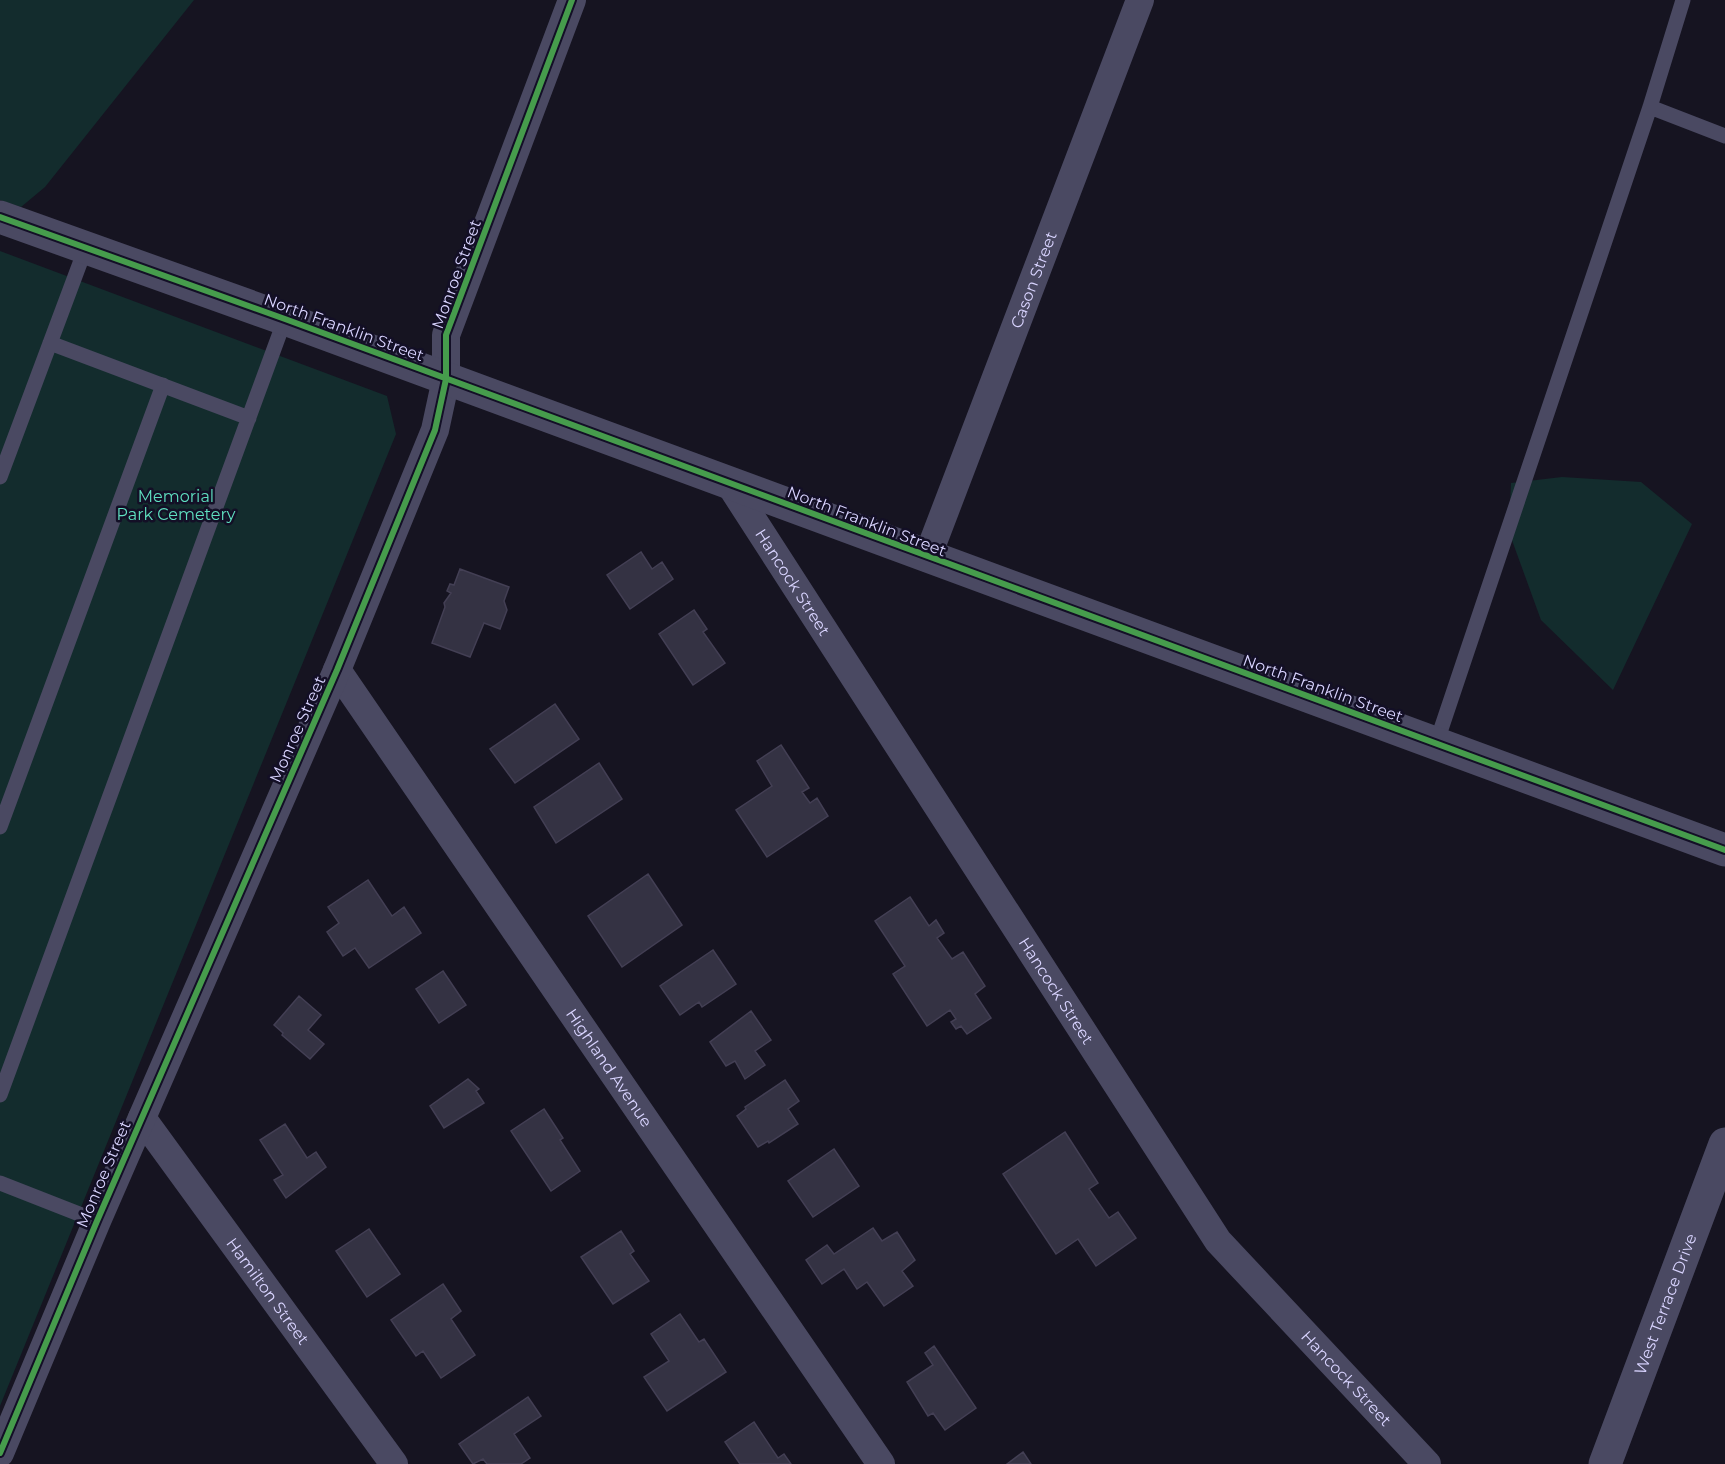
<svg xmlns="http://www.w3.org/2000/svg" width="1725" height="1464" viewBox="0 0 1725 1464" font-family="Montserrat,sans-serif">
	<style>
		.green { fill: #132c2d }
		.building { fill: #343243; stroke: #433f54; stroke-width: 1.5 }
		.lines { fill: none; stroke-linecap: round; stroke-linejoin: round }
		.service { stroke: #4a4962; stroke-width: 15 }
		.minor { stroke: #4a4962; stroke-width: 28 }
		.tertiary { stroke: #4a4962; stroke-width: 33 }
		.cycleway-casing { stroke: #130f26; stroke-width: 10 }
		.cycleway { stroke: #469c4c; stroke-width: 6 }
		.labels { text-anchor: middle; stroke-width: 5; stroke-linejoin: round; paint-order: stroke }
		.street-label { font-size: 16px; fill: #d9d4ff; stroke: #130f26 }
		.park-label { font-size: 16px; fill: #5fe0c0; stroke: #130f26 }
	</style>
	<rect width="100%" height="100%" fill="#161421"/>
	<path class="green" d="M0 0H194L45 187 21 207 0 200Z
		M0 251 387 396 396 434 0 1406Z
		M1562 477 1641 482 1692 524 1613 690 1541 620 1509 532 1511 483Z"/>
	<path class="building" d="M641 552 652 569 662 562 673 579 630 609 607 575Z
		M460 569 509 587 504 601 507 610 500 629 484 623 470 657 432 643 445 607 444 603 451 593 447 591 450 584 454 585Z
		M694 610 707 629 703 632 725 663 693 685 659 634Z
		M555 704 579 739 515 783 490 749Z
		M781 745 809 788 802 792 810 803 817 798 828 816 767 857 736 810 772 786 757 761Z
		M599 763 622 799 556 843 534 807Z
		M648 874 682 925 622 967 588 916Z
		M368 880 392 916 404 907 421 933 369 968 355 948 343 956 327 932 339 923 328 907Z
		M910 897 929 926 936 920 944 933 937 938 952 959 963 952 985 986 975 994 991 1018 967 1034 961 1026 956 1029 951 1022 956 1019 950 1010 927 1026 893 974 905 966 875 921Z
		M713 950 736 984 702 1007 699 1002 680 1015 660 986Z
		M443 971 466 1005 439 1023 416 989Z
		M299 996 321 1015 308 1030 324 1044 310 1059 282 1035 283 1033 274 1025Z
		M751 1011 771 1040 755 1051 765 1065 745 1079 735 1061 726 1066 710 1042Z
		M468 1079 479 1089 476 1091 484 1103 444 1128 430 1106Z
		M785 1080 799 1101 788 1109 798 1124 769 1143 768 1141 758 1147 737 1116 746 1109 745 1107Z
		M544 1109 563 1138 560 1140 580 1171 551 1191 511 1131Z
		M285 1124 307 1158 316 1152 326 1167 286 1198 274 1180 283 1175 260 1140Z
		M1065 1132 1098 1183 1089 1189 1109 1218 1118 1212 1136 1238 1096 1266 1078 1239 1056 1254 1003 1174Z
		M834 1149 859 1186 813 1217 788 1181Z
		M873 1228 882 1241 897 1232 915 1260 902 1271 913 1286 884 1306 867 1282 857 1289 844 1269 822 1284 806 1260 827 1245 834 1254Z
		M369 1229 400 1274 367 1297 336 1251Z
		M621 1231 634 1251 630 1254 649 1281 613 1304 581 1257Z
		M443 1284 461 1311 451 1319 475 1355 441 1378 423 1351 416 1356 391 1320Z
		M680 1314 699 1342 704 1339 726 1372 667 1411 644 1377 669 1361 651 1334Z
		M934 1346 976 1408 945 1430 933 1413 928 1416 907 1382 933 1365 925 1353Z
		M528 1397 541 1416 514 1434 530 1458 521 1464H487L483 1459 473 1464 459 1444Z
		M754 1422 778 1458 784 1454 791 1464H740L725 1442Z
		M1023 1452 1031 1464H1007Z"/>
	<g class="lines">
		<path class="service" d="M1650 107 1725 136
			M50 343 249 418
			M0 477 86 247
			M1436 744 1650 107 1683 0
			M0 827 163 385
			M0 1095 285 319
			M0 1183 97 1221"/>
		<g class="minor">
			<path id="s1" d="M729 483 1218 1241 1427 1464"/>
			<path id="s2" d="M927 558 1140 0"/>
			<path id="s3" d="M337 670 881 1464"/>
			<path id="s4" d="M142 1118 394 1464"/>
			<path d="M0 1453 97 1221 337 670 435 430 446 379V335L572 0"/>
		</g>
		<g class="tertiary">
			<path d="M0 217 285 319 1725 850"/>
			<path id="s5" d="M1605 1464 1725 1144"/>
		</g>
		<defs>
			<path id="cycleway" d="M0 217 285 319 1725 850
				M0 1453 97 1221 337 670 435 430 446 379V335L572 0"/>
		</defs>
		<use href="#cycleway" class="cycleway-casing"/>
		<use href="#cycleway" class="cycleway"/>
	</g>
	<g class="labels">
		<g class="street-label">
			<text transform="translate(456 274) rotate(-70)" y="6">Monroe Street</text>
			<text dy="6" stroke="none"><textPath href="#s2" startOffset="298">Cason Street</textPath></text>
			<text transform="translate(344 327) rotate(20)" y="6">North Franklin Street</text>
			<text transform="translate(867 521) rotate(21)" y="6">North Franklin Street</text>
			<text dy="6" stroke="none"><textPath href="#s1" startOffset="118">Hancock Street</textPath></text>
			<text transform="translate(1323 688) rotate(20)" y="6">North Franklin Street</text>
			<text transform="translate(297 729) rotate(-66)" y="6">Monroe Street</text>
			<text dy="6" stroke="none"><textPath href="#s1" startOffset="604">Hancock Street</textPath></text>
			<text dy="6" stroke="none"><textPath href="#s3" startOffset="482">Highland Avenue</textPath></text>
			<text transform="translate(103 1174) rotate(-67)" y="6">Monroe Street</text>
			<text dy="6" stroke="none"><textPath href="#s4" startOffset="214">Hamilton Street</textPath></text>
			<text dy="6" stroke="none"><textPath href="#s5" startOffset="171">West Terrace Drive</textPath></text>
			<text dy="6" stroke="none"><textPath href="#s1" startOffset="1090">Hancock Street</textPath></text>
		</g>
		<g class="park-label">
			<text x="176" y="502">Memorial<tspan x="176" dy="18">Park Cemetery</tspan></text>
		</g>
	</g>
</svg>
